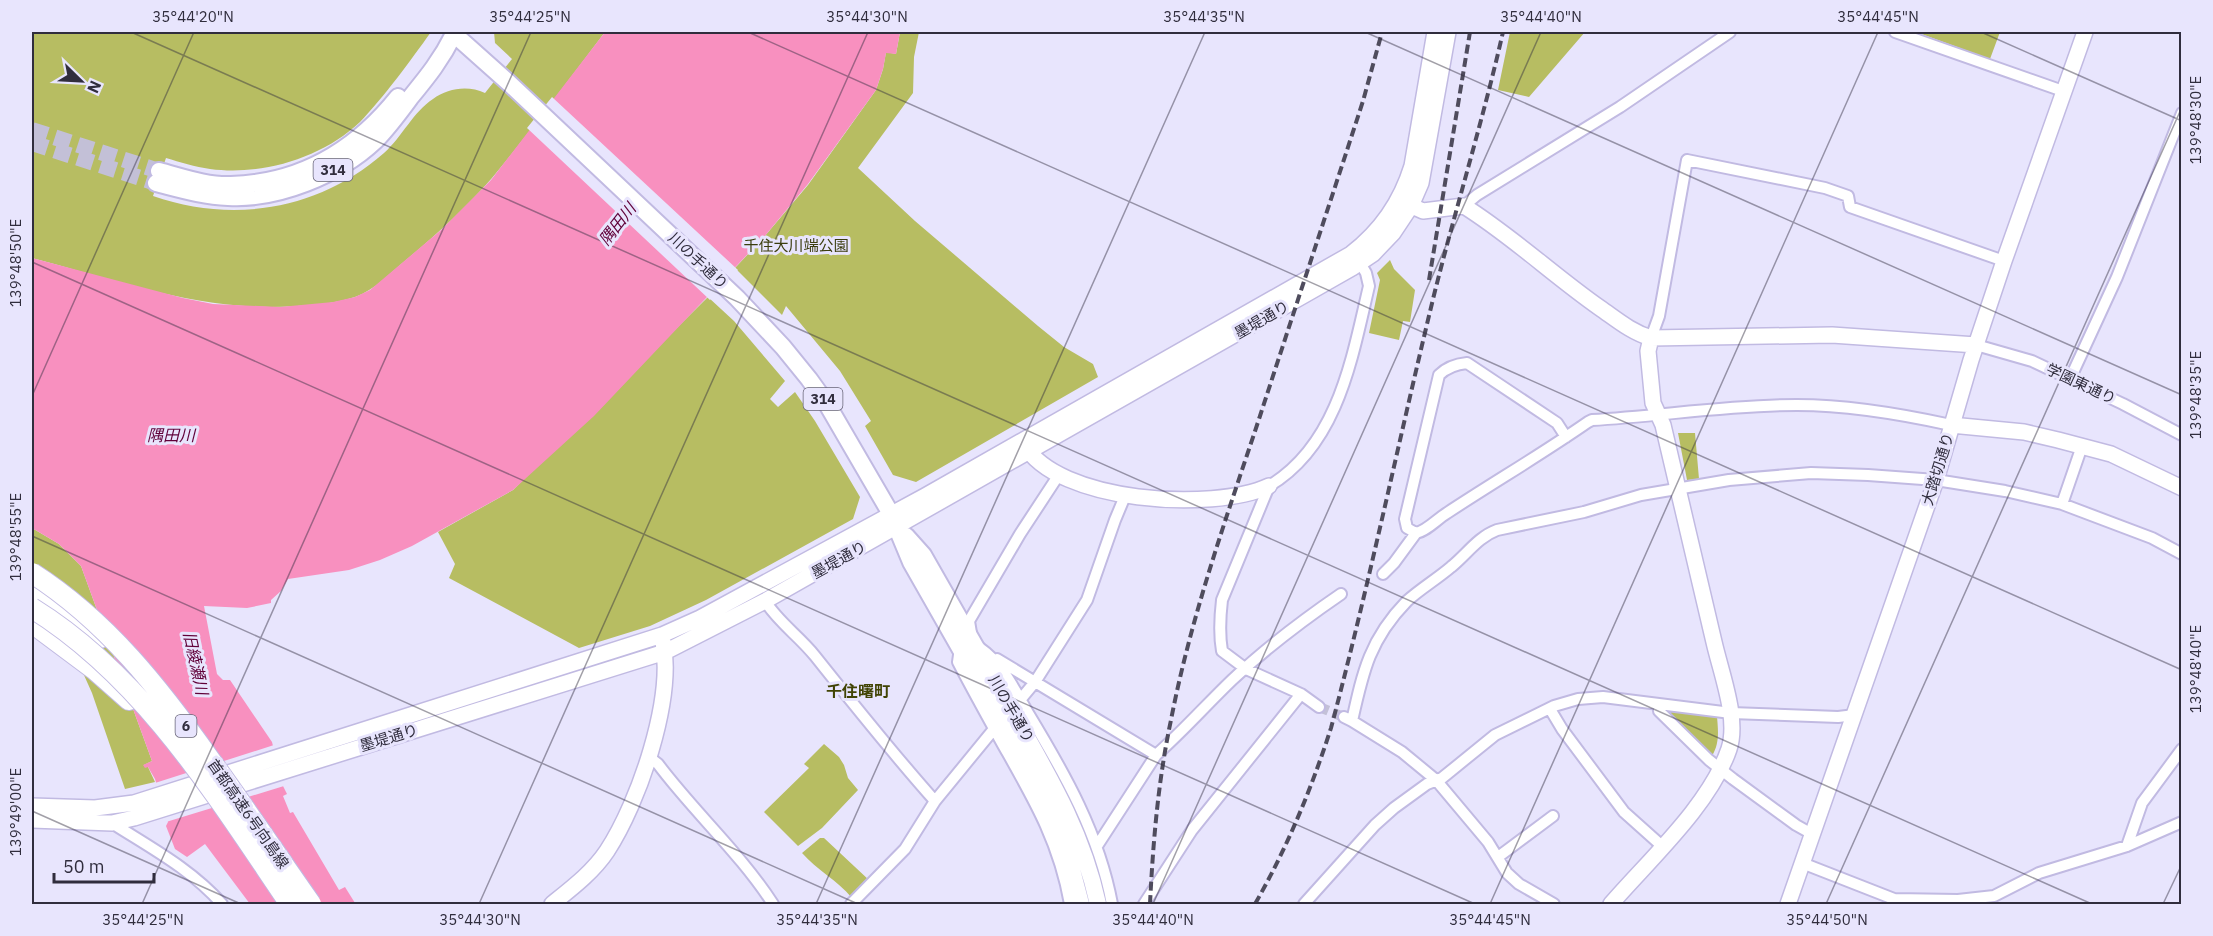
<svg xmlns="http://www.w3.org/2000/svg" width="2213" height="936" viewBox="0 0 2213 936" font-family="'IBM Plex Sans','Noto Sans JP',sans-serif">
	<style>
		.green { fill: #b7bd62 }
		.water { fill: #f890bf }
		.pier { fill: #e8e5fd }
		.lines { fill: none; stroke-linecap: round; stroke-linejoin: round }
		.street-tunnel { stroke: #c3c0d7; stroke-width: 10; stroke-dasharray: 10 5; stroke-linecap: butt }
		.primary-tunnel { stroke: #c3c0d7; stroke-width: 16; stroke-dasharray: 16 8; stroke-linecap: butt }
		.street-casing { stroke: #c1bae2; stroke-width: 14 }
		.secondary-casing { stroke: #c1bae2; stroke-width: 18 }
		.primary-casing { stroke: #c1bae2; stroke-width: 20 }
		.highway-casing { stroke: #c1bae2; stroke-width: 22 }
		.street { stroke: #fff; stroke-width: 10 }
		.secondary { stroke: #fff; stroke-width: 15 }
		.primary { stroke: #fff; stroke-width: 16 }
		.highway { stroke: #fff; stroke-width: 20 }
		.rail { stroke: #4f4c5d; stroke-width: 4; stroke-dasharray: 9 4.5; stroke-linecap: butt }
		.highway-bridge-casing { stroke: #c1bae2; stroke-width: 22; stroke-linecap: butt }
		.highway-bridge { stroke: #fff; stroke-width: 20 }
		.ticks { fill: none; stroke: #302d3d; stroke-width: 1.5; stroke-opacity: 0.45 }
		.labels { text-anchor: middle; stroke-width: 6; stroke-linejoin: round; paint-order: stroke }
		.shield { fill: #e8e5fd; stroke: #676477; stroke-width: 1.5 }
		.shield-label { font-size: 14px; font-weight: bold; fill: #302d3d }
		.park-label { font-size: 15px; fill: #3b3d0e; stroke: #e8e5fd }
		.street-label { font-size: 15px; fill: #302d3d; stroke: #e8e5fd }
		.water-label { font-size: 16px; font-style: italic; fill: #600039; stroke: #e8e5fd }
		.neighbourhood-label { font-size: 16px; font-weight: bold; fill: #414404; stroke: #e8e5fd }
		.neatline { fill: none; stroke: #302d3d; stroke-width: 2 }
		.ticks-label { font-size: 15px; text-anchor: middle; fill: #302d3d }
	</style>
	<rect width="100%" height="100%" fill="#e8e5fd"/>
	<path class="green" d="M32 32H431C411 60 384 97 360 122 322 158 262 176 210 169 195 167 180 162 166 158L153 196C233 224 319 210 384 153 402 137 413 112 433 99 448 88 468 85 485 93L512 59 495 43 494 32H605C568 81 531 131 492 178 466 208 436 235 406 260 390 273 375 290 355 297 337 303 316 305 297 306 205 313 119 281 32 258Z
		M900 32H919L914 57 913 93 858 168 915 221 1038 326 1064 347 1093 364 1098 377 916 482 893 475 865 426 871 421 840 371 786 306 782 315 735 268 764 237 808 185 876 90 883 69 886 52 896 54Z
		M1510 32H1585L1529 97 1498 90Z
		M1916 32H2000L1990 59Z
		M1390 260 1394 269 1415 290 1410 322 1403 321 1399 340 1369 333 1380 280 1377 273Z
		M708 297 734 321 785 381 770 399 778 407 795 392 815 421 860 497 853 519 706 600 650 626 579 648 449 578 455 564 438 532 513 490Z
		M1678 433H1695L1699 479 1687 480Z
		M32 528 59 544 81 566 152 761 144 765 148 767 155 782 125 789 92 693 79 664 32 592Z
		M1670 711 1717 716C1718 730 1720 743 1712 756L1668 716Z
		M824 744 839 757 844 765 848 778 858 790 822 828 798 846 764 812 809 768 804 764Z
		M820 838H824L870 881 852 898C837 880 817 870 802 853Z"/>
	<path class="water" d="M605 32H900L896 54 886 53 883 69 876 90 808 184 764 237 594 416 513 490 412 546 380 560 349 570 288 579 281 591 271 600V603L247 608 204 606 217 674 223 680H230L272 742 283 786 287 794 283 796 290 813 293 812 339 890 345 887 355 903 250 904 205 844 187 857 175 849 166 826 168 822 155 779 148 767 145 768 143 765 152 761 81 566 59 544 32 528V258L183 298 213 304 280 307 333 302 355 297 370 290 441 230 491 180Z"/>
	<path class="pier" d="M552 97 738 270 710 300 527 128Z
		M274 745 284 786 166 822 155 783Z"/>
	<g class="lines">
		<path class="street-tunnel" d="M1319 707 1344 717"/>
		<path class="primary-tunnel" d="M32 130 159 171
			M32 143 156 183"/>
		<defs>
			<path id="street" d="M1895 32 2063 91
				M1464 206 1477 195 1620 107 1730 32
				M1651 338 1659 316 1687 160 1825 188 1848 196 1850 207 2004 261
				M1976 345 2032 361 2123 404 2182 435
				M2070 379 2117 277 2182 113
				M1566 437 1557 423 1467 363C1457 364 1446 368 1439 375L1405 519 1407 528 1416 533C1427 531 1437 519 1447 513 1494 482 1542 454 1588 422L1592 420C1661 416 1729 405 1797 405 1849 405 1901 414 1951 425
				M2062 504 2082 446
				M1383 574 1394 563 1416 533
				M765 601C778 622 799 636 815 656 854 705 893 754 935 801
				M971 633 969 621 1020 534 1058 476
				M960 648 958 662C972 689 987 716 1002 743 1033 798 1059 841 1070 904
				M980 648C1003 664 1014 689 1028 713 1065 774 1099 834 1112 904
				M997 659 1156 755C1183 731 1206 705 1232 680 1266 648 1303 620 1341 594
				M1020 700 1035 682 1087 600 1115 520 1125 496
				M1659 705V711L1709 760 1733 779 1796 825 1812 834
				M1319 707 1301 694 1246 669 1222 651C1219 634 1220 617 1222 600L1269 486C1338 445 1352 358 1369 286L1366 273 1360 263
				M1550 709 1562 729 1624 812 1662 846
				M1344 717 1352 721 1402 752 1436 780 1488 842 1507 873 1519 884 1554 904
				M1352 721C1363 671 1370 639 1407 601 1420 589 1437 579 1451 567 1467 554 1478 537 1497 530L1584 512 1641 495 1729 480 1811 473 1868 475 1936 480 2005 491 2062 504 2152 538 2182 554
				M649 757 658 764C694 812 740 853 773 904
				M112 823C151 848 191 869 222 904
				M1097 846 1156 755
				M2127 846 2142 803 2182 749
				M1498 857 1553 816
				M1802 863 1894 899 1958 900 1994 896 2039 873 2127 846 2182 822
				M851 904 905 849 935 801 994 729
				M1144 904 1192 830 1301 694
				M1304 904 1375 825 1394 808 1427 784 1442 778 1495 735 1554 706 1578 699 1603 697 1731 713 1838 717 1855 715"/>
			<path id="secondary" d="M1403 202 1423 211 1464 206C1512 236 1554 276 1600 308 1616 319 1631 332 1651 338L1832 335 1976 345
				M1951 425 2024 432 2058 440 2111 454 2182 488
				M1024 444C1057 503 1213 512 1269 486
				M32 806 95 808 134 803 662 635 700 618 925 496 1351 254C1381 231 1401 202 1412 166L1435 32
				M32 820 112 823 134 818 665 652 765 601 1352 268 1373 254 1393 233 1411 206 1421 183 1448 32
				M552 904C572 888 593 872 607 851 639 802 674 700 663 642
				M1611 904C1649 860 1710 805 1729 749 1739 719 1721 673 1714 642 1697 570 1680 497 1663 425L1653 403 1648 351 1651 338
				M1788 904 1936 480 1971 360 2004 261 2085 32"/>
			<path id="primary" d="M454 34 509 83 737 298 783 347 809 379 827 404 891 514 911 562 1047 801 1066 847 1081 904
				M159 171C182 177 207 186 231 185 301 183 355 151 398 97
				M156 183C180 189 203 196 228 197 277 200 339 175 375 141 388 128 399 113 410 98 428 76 441 60 454 34
				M906 536 923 555C955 612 988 668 1020 725 1054 785 1083 836 1098 904"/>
			<path id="highway" d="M32 589 53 602 100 638
				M32 623 95 670 129 700"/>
		</defs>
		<use href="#street" class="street-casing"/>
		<use href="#secondary" class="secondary-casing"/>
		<use href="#primary" class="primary-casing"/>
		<use href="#highway" class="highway-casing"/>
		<use href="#street" class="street"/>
		<use href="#secondary" class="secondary"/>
		<use href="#primary" class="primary"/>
		<use href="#highway" class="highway"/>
		<path class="rail" d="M1429 280 1470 32
			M1150 904C1153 843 1158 781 1171 720 1191 616 1227 516 1260 416 1294 311 1329 206 1363 101L1382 32
			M1255 904C1287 848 1311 790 1331 728 1369 585 1399 439 1434 295 1456 207 1483 120 1503 32"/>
		<defs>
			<path id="highway-bridge" d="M32 573C107 621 160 689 211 761 245 808 278 857 311 904
				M32 608C145 678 217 797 290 904"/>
		</defs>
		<use href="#highway-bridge" class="highway-bridge-casing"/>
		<use href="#highway-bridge" class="highway-bridge"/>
	</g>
	<path class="ticks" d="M131 32 2092 904M748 32 2182 670M1365 32 2182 395M1981 32 2182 121M32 262 1475 904M32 396 194 32M32 536 858 904M32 811 241 904M142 904 531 32M479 904 868 32M816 904 1205 32M1153 904 1541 32M1490 904 1878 32M1826 904 2182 107M2163 904 2182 864"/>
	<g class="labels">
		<g class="shield">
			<rect x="313.5" y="159" width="39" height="22" rx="4.5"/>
			<rect x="803.5" y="388" width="39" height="22" rx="4.5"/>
			<rect x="175.5" y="715" width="21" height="22" rx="4.5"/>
		</g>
		<g class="shield-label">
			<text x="333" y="175">314</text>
			<text x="823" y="404">314</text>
			<text x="186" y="731">6</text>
		</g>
		<g class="park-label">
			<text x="796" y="251">千住大川端公園</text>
		</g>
		<g class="street-label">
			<text transform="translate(698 261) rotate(43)" y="5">川の手通り</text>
			<text transform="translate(1262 320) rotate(-30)" y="5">墨堤通り</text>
			<text transform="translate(2081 384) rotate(25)" y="5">学園東通り</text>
			<text transform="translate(1938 469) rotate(-73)" y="5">大踏切通り</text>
			<text transform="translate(839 560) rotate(-29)" y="5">墨堤通り</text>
			<text transform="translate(1011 709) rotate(60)" y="5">川の手通り</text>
			<text transform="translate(389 738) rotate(-17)" y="5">墨堤通り</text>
			<text transform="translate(248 814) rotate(55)" y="5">首都高速6号向島線</text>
		</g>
		<g class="water-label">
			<text transform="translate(617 224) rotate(-52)" y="6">隅田川</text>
			<text x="171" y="441">隅田川</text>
			<text transform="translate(196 663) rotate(78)" y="6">旧綾瀬川</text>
		</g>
		<g class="neighbourhood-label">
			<text x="858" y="697">千住曙町</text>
		</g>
	</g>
	<rect width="2213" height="936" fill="none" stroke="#e8e5fd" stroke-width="66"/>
	<g transform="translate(81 81) rotate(114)" stroke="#e8e5fd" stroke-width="4.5" paint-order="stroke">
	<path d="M0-4.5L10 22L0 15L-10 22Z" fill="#302d3d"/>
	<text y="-9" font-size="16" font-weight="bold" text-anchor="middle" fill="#302d3d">N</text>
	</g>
	<path d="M54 873v9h100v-9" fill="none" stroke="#302d3d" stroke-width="3"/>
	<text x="63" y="873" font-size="18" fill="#302d3d" stroke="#e8e5fd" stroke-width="4.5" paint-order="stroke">50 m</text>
	<rect x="33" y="33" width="2147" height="870" class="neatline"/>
	<g class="ticks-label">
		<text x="193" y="22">35°44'20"N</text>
		<text x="530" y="22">35°44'25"N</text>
		<text x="867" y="22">35°44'30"N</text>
		<text x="1204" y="22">35°44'35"N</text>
		<text x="1541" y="22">35°44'40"N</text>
		<text x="1878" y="22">35°44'45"N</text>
		<text transform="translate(2196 120) rotate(-90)" y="5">139°48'30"E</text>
		<text transform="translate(16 263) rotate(-90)" y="5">139°48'50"E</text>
		<text transform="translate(2196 395) rotate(-90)" y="5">139°48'35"E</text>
		<text transform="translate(16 537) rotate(-90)" y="5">139°48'55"E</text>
		<text transform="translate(2196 669) rotate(-90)" y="5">139°48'40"E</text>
		<text transform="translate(16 812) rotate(-90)" y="5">139°49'00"E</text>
		<text x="143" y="925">35°44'25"N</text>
		<text x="480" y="925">35°44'30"N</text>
		<text x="817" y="925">35°44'35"N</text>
		<text x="1153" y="925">35°44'40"N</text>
		<text x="1490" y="925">35°44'45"N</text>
		<text x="1827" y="925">35°44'50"N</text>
	</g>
</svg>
